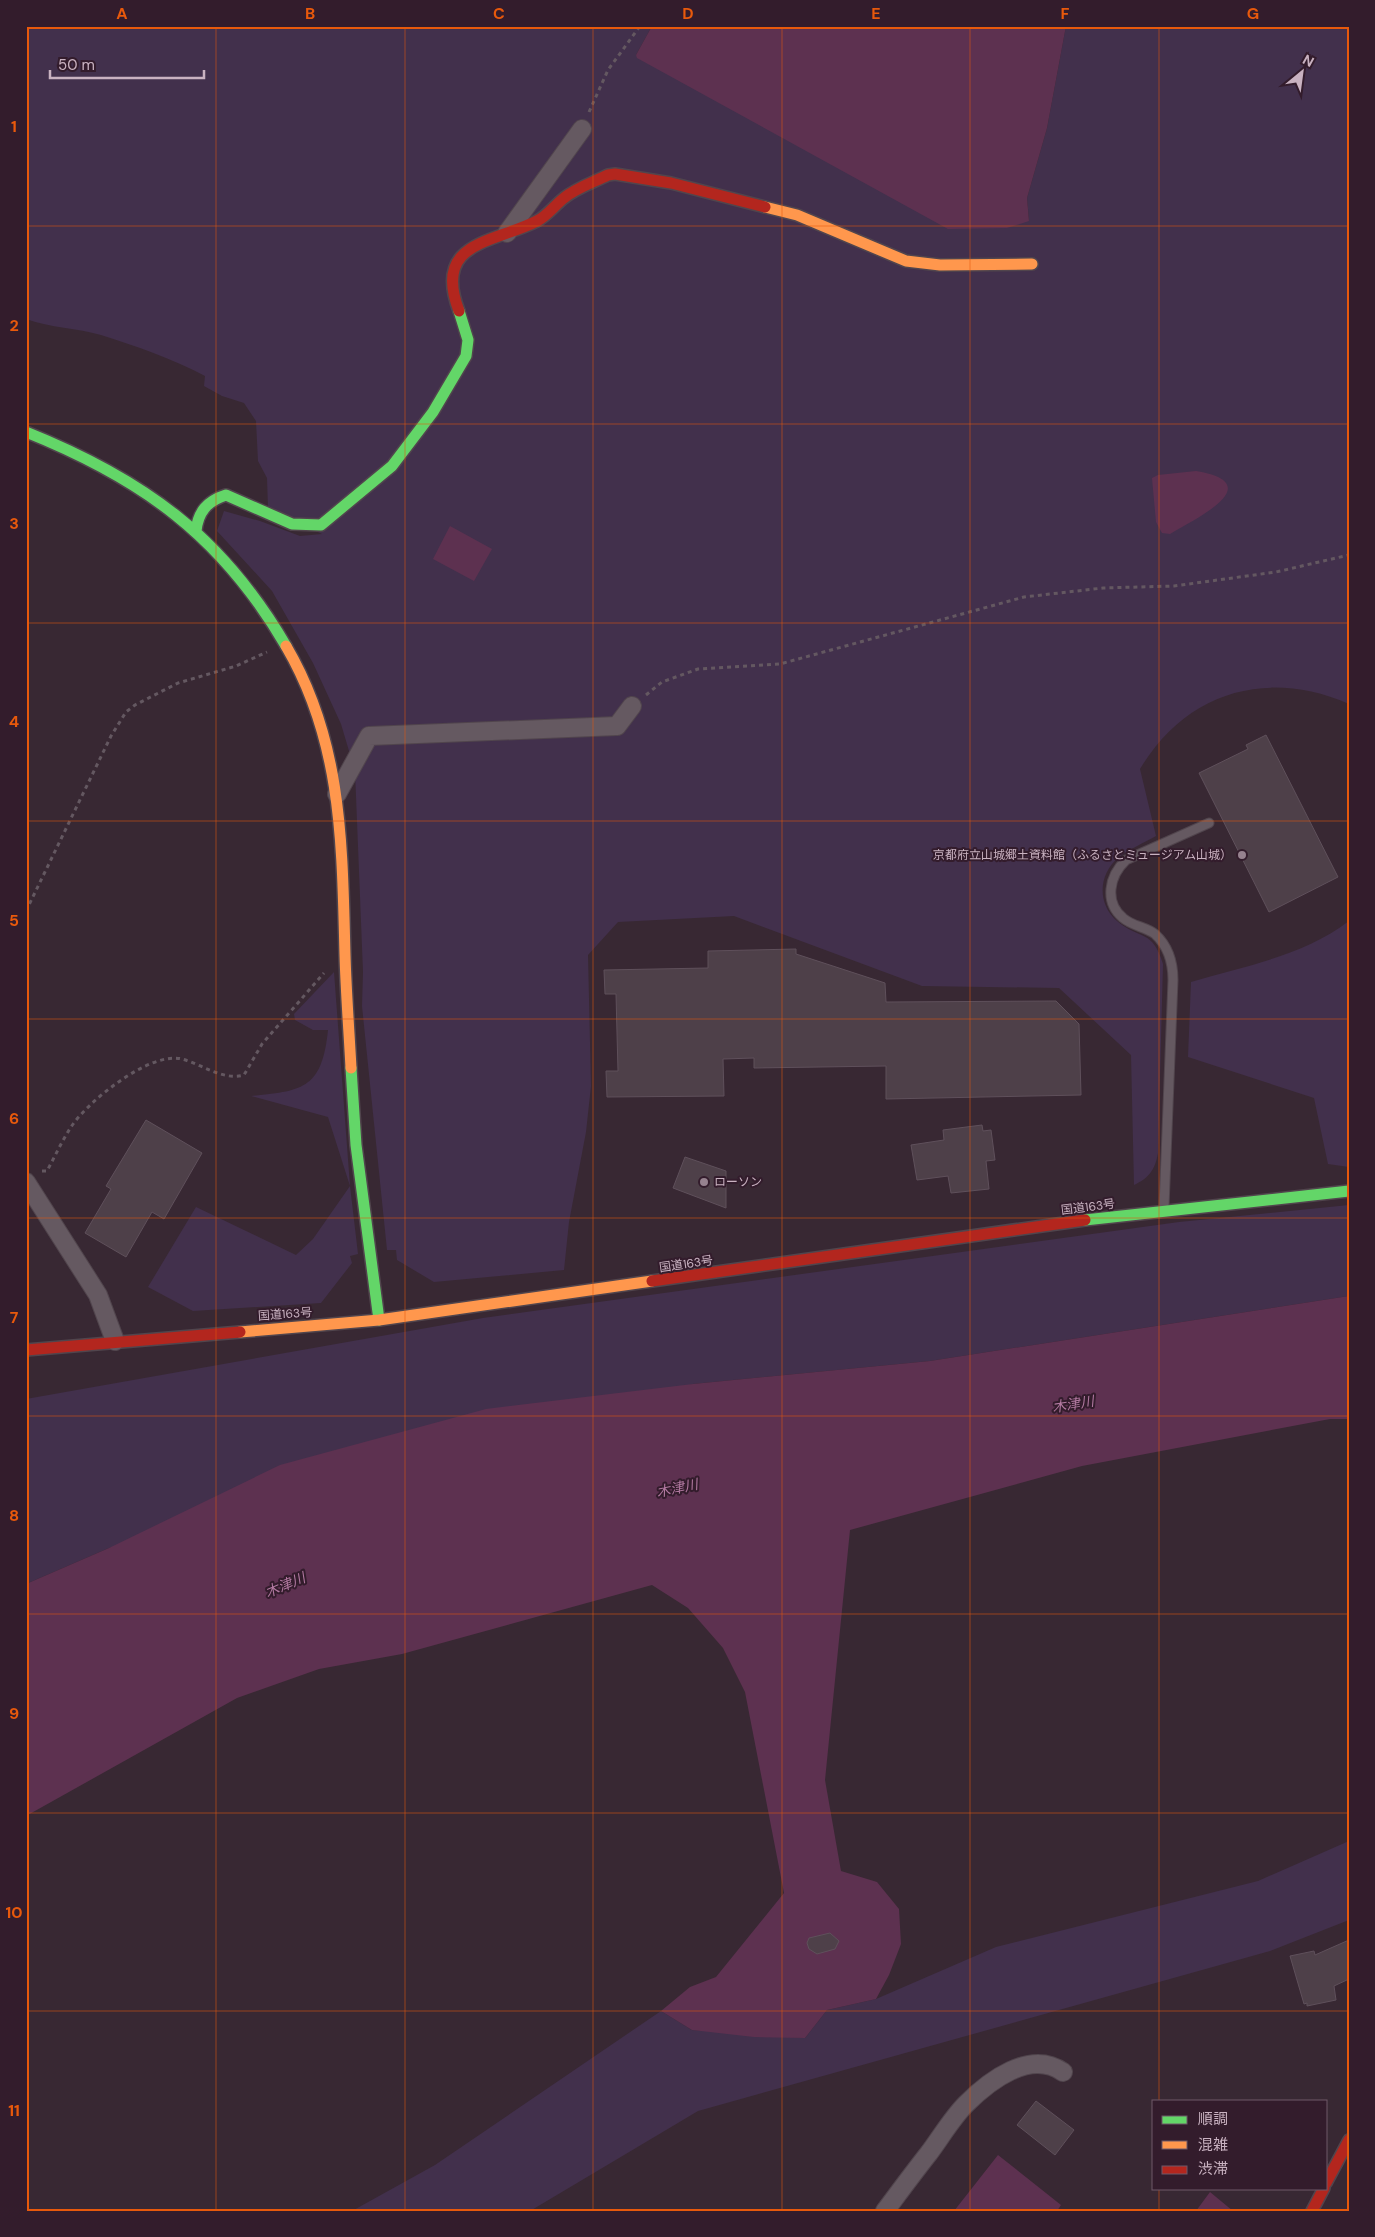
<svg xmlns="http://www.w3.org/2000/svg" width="1375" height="2237" viewBox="0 0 1375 2237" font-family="'DM Sans','Noto Sans JP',sans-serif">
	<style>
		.green { fill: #42304c }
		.water { fill: #5d3150 }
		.building { fill: #4e4049; stroke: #5f505b }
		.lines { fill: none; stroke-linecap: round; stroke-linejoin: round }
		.lane-casing { stroke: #51454d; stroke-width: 11 }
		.street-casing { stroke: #51454d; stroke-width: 20 }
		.fast-casing { stroke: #51454d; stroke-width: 14 }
		.slow-casing { stroke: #51454d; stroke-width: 14 }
		.jam-casing { stroke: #51454d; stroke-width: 14 }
		.path { stroke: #645861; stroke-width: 3; stroke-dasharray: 4 4; stroke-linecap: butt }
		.lane { stroke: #655961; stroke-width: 9 }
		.street { stroke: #655961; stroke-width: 18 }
		.fast { stroke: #63d668; stroke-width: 11 }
		.slow { stroke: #ff974d; stroke-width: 11 }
		.jam { stroke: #b3261e; stroke-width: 11 }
		.grid { fill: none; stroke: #e8590c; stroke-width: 1; stroke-opacity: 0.55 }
		.poi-dot { fill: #96828f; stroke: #331c2c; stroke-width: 2 }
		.labels { text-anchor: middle; stroke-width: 4; stroke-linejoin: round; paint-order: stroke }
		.poi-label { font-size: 12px; fill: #c9b2c1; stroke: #331c2c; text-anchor: end }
		.street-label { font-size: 12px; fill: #c9b2c1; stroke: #331c2c }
		.water-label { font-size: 14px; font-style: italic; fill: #b279a1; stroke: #331c2c }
		.neatline { fill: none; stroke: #e8590c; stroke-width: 2 }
		.grid-label { font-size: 16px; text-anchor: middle; font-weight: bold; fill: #e8590c }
	</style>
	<rect width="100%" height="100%" fill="#382833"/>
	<path class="green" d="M26 26H652L636 55 1029 221 1027 198 1047 128 1066 26H1349V704C1266 668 1186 692 1140 769L1156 836C1144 843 1129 849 1119 857 1098 874 1097 904 1117 921 1139 940 1153 929 1163 964L1158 1153C1155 1170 1149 1178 1134 1185L1131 1055 1059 988 922 986 734 916 618 922 588 955 591 1086 586 1132 569 1222 564 1270 434 1282 397 1260 396 1250H387L362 1006 363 972 355 771 341 724 313 663 272 591 217 531 224 511 260 521 300 536 322 534 268 508 267 478 258 461 256 421 244 403 222 396 204 386 205 376C173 359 136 346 101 335 77 328 51 328 26 319Z
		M1349 921V1167L1328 1164 1314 1098 1188 1057 1191 982C1245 966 1303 956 1349 921Z
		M334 972 350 1186 358 1254 350 1256 352 1263 321 1303 193 1311 148 1287 196 1207 296 1255 313 1239 350 1186 328 1117 251 1096C304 1091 322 1088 328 1030H313L295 1020 294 1014Z
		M1349 1205V1296L930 1361 693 1384 109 1548 26 1584V1399L483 1318 1179 1222Z
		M1349 1841V1920L1270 1951 698 2111 530 2211H352L435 2165 661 2011 692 2030 805 2038 827 2010 876 1999 996 1947 1258 1881Z"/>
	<path class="water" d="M652 26H1066L1047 128 1027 198 1029 221 1007 228 948 229 637 58 636 55Z
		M1196 471C1267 483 1201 516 1175 531L1170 534 1162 533 1156 522 1152 478 1158 475Z
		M450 526 492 549 474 581 433 559Z
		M1349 1296V1419H1330L1082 1466 850 1530 825 1780 841 1871 877 1882 899 1909 901 1944 889 1975 876 1999 827 2010 805 2038 754 2037 692 2030 661 2011 690 1987 716 1977 784 1893 745 1692 723 1648 688 1608 652 1585 402 1654 319 1669 237 1698 26 1816V1584L109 1548 280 1465 486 1409 693 1384 930 1361Z
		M998 2155 1061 2205 1057 2211H954Z
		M1210 2192 1233 2211H1196Z"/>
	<path class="building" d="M1266 735 1338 877 1269 912 1199 773 1248 749 1246 745Z
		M796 949V954L885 983 886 1002 1056 1001 1079 1024 1081 1095 886 1099V1066L754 1068V1058L723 1059 724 1096 607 1097 606 1071H618L616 994H605L604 970 708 968V951Z
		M146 1120 202 1153 164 1219 152 1212 126 1257 85 1233 111 1189 106 1186Z
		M982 1125 983 1131 991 1130 995 1160 986 1161 989 1189 951 1193 948 1176 917 1180 911 1145 944 1140 943 1130Z
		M685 1157 726 1171V1208L673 1188Z
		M830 1933 839 1941 835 1949 817 1954 809 1949 807 1943 809 1938Z
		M1349 1940V1979L1334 1986 1336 2000 1307 2006V2003L1304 2004 1290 1956 1314 1951 1315 1955Z
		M1036 2101 1074 2130 1055 2155 1017 2125Z"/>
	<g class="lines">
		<defs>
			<path id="lane" d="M1164 1207 1173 980C1173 963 1168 946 1155 934 1146 927 1132 926 1123 918 1104 902 1109 876 1126 860L1209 823"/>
			<path id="street" d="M507 233 582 129
				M337 794 369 736 617 726 632 706
				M26 1182 98 1295 115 1341
				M885 2211C900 2191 914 2172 929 2153 941 2137 952 2118 966 2104 989 2081 1030 2049 1063 2072"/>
			<path id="fast" d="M26 432C143 479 222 536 286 646
				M196 531C198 512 207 501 226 495L292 524 321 525 392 466 433 412 466 356 468 340 459 311
				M351 1068 356 1145 379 1320
				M1085 1220 1349 1191"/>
			<path id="slow" d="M765 207 797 215 906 261 940 265 1032 264
				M286 646C343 743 342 846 345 955 346 992 349 1030 351 1068
				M240 1332 379 1320 652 1281"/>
			<path id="jam" d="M459 311C432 241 494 243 537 221 547 216 555 205 564 198 576 188 594 182 608 175L615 174 671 183 765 207
				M652 1281 1085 1220
				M26 1350 240 1332
				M1326 2183 1349 2140
				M1312 2211 1324 2188"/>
		</defs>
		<use href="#lane" class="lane-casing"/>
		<use href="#street" class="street-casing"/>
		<use href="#fast" class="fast-casing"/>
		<use href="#slow" class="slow-casing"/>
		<use href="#jam" class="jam-casing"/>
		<path class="path" d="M589 112 608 70 640 26
			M646 695 662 682 698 669 780 664 1024 597 1103 588 1174 586 1276 572 1349 555
			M26 911 111 736 126 712 135 705 178 683 236 666 267 652
			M42 1171H47C55 1156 62 1141 71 1127 88 1101 150 1051 182 1059 203 1065 224 1081 244 1075L262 1044 324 973"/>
		<use href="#lane" class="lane"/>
		<use href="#street" class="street"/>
		<use href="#fast" class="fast"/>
		<use href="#slow" class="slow"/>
		<use href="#jam" class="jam"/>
	</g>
	<path class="grid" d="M216 26V2211M405 26V2211M593 26V2211M782 26V2211M970 26V2211M1159 26V2101M26 226H1349M26 424H1349M26 623H1349M26 821H1349M26 1019H1349M26 1218H1349M26 1416H1349M26 1614H1349M26 1813H1349M26 2011H1349M1159 2188V2211"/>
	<g class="poi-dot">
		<circle cx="1242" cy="855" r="5"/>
		<circle cx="704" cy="1182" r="5"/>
	</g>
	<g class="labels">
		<g class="poi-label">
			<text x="1232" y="859">京都府立山城郷土資料館（ふるさとミュージアム山城）</text>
			<text x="714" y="1186" text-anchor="start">ローソン</text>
		</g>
		<g class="street-label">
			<text transform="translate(1088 1207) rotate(-7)" y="4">国道163号</text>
			<text transform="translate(686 1264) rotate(-8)" y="4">国道163号</text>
			<text transform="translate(285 1314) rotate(-4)" y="4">国道163号</text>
		</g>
		<g class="water-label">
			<text transform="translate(1073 1404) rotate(-9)" y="5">木津川</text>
			<text transform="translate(677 1488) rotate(-12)" y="5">木津川</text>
			<text transform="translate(285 1585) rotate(-23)" y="5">木津川</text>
		</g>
	</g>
	<rect width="1375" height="2237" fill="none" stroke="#331c2c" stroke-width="55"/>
	<rect x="1152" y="2100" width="175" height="90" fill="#331c2c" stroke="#6f5868"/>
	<rect x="1162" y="2116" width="25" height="8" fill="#63d668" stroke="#6f5868"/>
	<text x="1198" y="2124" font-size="15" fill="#c9b2c1">順調</text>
	<rect x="1162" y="2141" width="25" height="8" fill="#ff974d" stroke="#6f5868"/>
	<text x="1198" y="2150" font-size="15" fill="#c9b2c1">混雑</text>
	<rect x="1162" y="2166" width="25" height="8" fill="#b3261e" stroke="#6f5868"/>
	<text x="1198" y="2174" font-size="15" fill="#c9b2c1">渋滞</text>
	<g transform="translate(1302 72) rotate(29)" stroke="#331c2c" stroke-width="4" paint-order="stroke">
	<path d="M0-4L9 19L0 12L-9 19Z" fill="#c9b2c1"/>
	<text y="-8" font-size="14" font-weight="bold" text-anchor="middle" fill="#c9b2c1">N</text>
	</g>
	<path d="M50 70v8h154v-8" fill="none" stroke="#c9b2c1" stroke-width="2.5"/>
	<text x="58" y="70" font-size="15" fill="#c9b2c1" stroke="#331c2c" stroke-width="4" paint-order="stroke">50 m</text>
	<rect x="28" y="28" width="1320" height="2182" class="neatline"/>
	<g class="grid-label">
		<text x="122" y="19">A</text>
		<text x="310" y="19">B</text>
		<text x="499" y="19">C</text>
		<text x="688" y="19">D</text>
		<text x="876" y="19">E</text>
		<text x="1065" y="19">F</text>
		<text x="1253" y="19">G</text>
		<text x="14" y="132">1</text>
		<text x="14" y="331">2</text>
		<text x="14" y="529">3</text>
		<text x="14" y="727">4</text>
		<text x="14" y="926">5</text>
		<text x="14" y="1124">6</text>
		<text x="14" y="1323">7</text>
		<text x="14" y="1521">8</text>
		<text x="14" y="1719">9</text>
		<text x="14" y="1918">10</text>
		<text x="14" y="2116">11</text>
	</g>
</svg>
